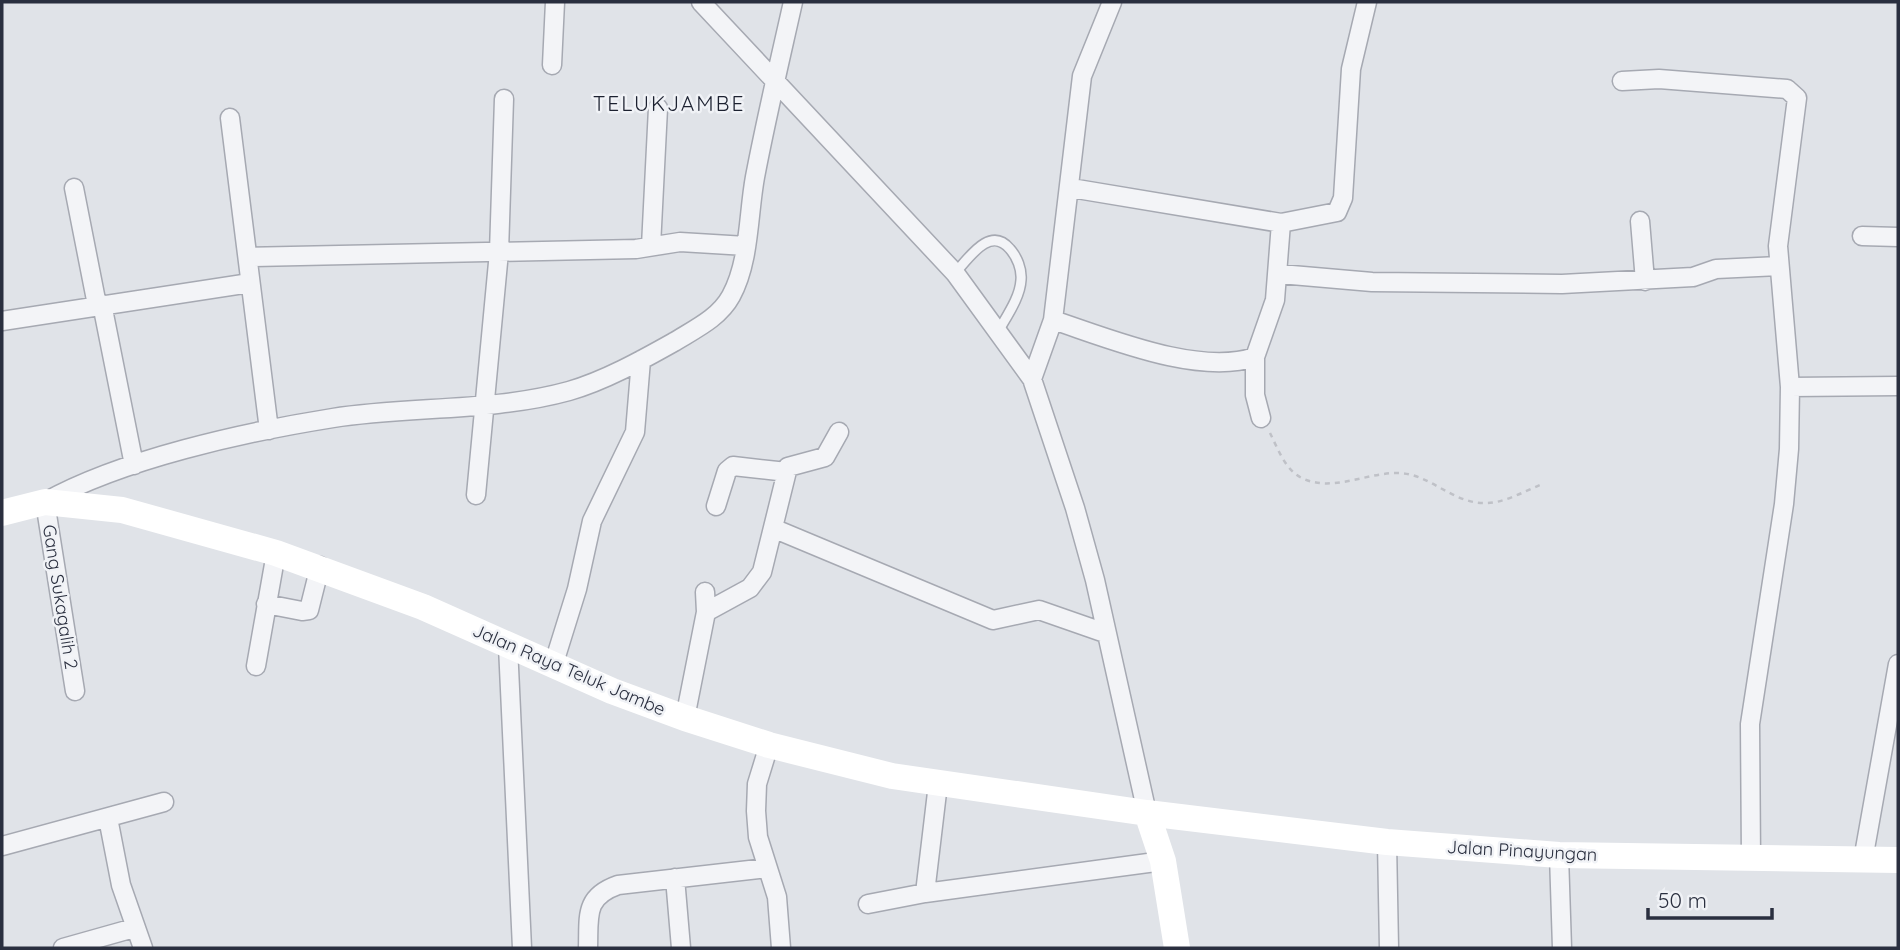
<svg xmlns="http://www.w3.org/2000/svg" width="1900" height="950" viewBox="0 0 1900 950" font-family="Quicksand,sans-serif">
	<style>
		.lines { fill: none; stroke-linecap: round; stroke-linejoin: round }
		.lane-casing { stroke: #a6a9b2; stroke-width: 12 }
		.street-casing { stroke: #a6a9b2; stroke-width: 21 }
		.path { stroke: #bfc1c7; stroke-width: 2.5; stroke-dasharray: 5 5; stroke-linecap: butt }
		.lane { stroke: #f3f4f7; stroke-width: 9 }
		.street { stroke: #f3f4f7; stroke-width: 18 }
		.secondary { stroke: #fff; stroke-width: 26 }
		.labels { text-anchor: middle; stroke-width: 5; stroke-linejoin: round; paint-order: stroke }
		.street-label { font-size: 18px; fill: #2a2f3f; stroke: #f0f2f6 }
		.quarter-label { font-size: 21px; letter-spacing: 2px; fill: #1c2130; stroke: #f0f2f6 }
	</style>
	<rect width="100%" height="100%" fill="#e0e3e8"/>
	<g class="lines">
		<defs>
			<path id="lane" d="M955 273C969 258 990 225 1010 249 1017 257 1022 269 1021 280 1020 297 1008 314 999 330"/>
			<path id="street" d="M701 2 955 273 1032 379 1075 508 1095 580 1147 813
				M552 65 555 2
				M1622 81 1659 79 1787 89 1797 98 1778 246 1790 387 1789 449 1784 504 1750 724 1751 859
				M230 118 269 430
				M74 188 97 305
				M1071 188 1281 223 1337 212 1343 198 1351 69 1367 2
				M1640 221 1645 281
				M1862 236 1898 237
				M651 246 658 108
				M248 257 636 249 680 242 746 246
				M1280 274 1372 282 1562 284 1693 277 1716 269 1779 266
				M102 304 134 465
				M1053 320C1108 338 1198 376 1255 357
				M2 321 250 283
				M1032 379 1053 320 1082 76 1112 2
				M1790 387 1898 386
				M1261 418 1255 395V357L1275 300 1281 223
				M476 495 499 252 504 99
				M716 506 727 471 733 466 787 472
				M775 529 993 620 1039 610 1105 633
				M266 604 302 611 309 610 320 566
				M706 612 750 588 762 572 788 467 825 457 839 432
				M508 646 522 948
				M256 666 276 553
				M553 666 577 589 592 521 635 432 641 360
				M75 691 45 502C122 459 245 432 333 418 410 406 493 412 569 391 604 381 642 360 674 342 695 329 719 318 731 296 750 261 748 215 755 177 766 119 780 60 793 2
				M685 718 706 612 705 592
				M769 745 757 784 756 811 758 837 777 897 781 948
				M108 818 121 885 143 948
				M1387 842 1389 948
				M2 846 164 802
				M1559 855 1562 948
				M1863 860 1898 664
				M675 878 681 948
				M925 893 938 784
				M868 904 925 893 1163 861
				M63 948 134 928
				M588 948C589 916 584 897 618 885L767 868"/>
		</defs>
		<use href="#lane" class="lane-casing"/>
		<use href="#street" class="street-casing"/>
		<path class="path" d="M1270 433C1278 449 1286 472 1304 479 1334 492 1368 472 1399 473 1430 474 1452 503 1484 503 1502 504 1523 492 1540 485"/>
		<use href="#lane" class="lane"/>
		<use href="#street" class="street"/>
		<path class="secondary" d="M2 513 45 502 122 510 276 553 423 607 612 691 685 718 769 745 892 776 1147 813 1387 842 1559 855 1898 860
			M1147 813 1163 861 1177 948"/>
	</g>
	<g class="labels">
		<g class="street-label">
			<text transform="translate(60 597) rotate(81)" y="6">Gang Sukagalih 2</text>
			<text transform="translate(569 670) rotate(23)" y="6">Jalan Raya Teluk Jambe</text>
			<text transform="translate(1522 851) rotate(3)" y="6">Jalan Pinayungan</text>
		</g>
		<g class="quarter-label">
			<text x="669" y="111">TELUKJAMBE</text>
		</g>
	</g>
	<rect width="1900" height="950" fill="none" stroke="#2a2f3f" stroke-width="7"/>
	<path d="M1648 908v10h124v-10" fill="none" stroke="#2a2f3f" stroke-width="3.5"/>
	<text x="1658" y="908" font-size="21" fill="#2a2f3f" stroke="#f0f2f6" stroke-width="5" paint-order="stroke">50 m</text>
</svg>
